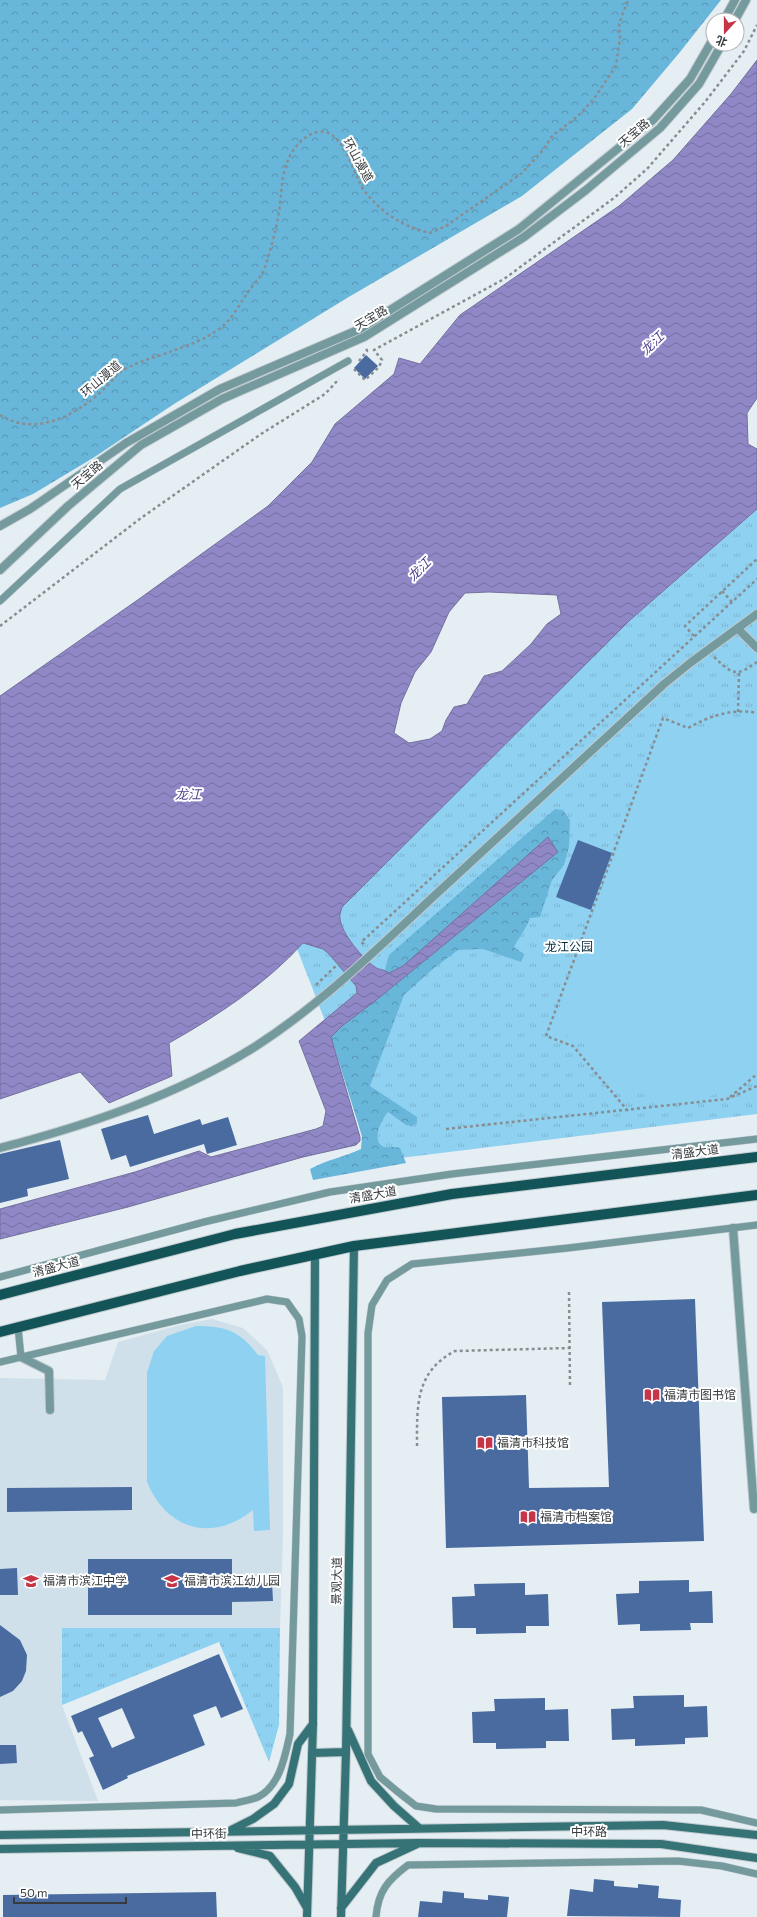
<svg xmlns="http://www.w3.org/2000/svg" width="757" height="1917" viewBox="0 0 757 1917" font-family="Commissioner,'Noto Sans SC',sans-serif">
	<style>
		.built { fill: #d0e0ea }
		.grass { fill: url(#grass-tufts) }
		.forest { fill: url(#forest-crowns) }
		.garden { fill: #8fd1f1 }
		.water { fill: url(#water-waves); stroke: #75709d; fill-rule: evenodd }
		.building { fill: #4a6ba0; fill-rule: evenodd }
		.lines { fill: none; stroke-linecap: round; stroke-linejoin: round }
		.lane-casing { stroke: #c1cacf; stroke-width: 8 }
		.street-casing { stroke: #c1cacf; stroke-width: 10 }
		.secondary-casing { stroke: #c1cacf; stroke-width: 10 }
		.primary-casing { stroke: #c1cacf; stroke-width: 12 }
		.path { stroke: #878e92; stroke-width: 2.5; stroke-dasharray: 3 3; stroke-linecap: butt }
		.lane { stroke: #749a9d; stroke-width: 7 }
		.street { stroke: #749a9d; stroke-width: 8 }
		.secondary { stroke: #367377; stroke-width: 8 }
		.primary { stroke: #125458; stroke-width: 10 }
		.labels { text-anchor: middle; stroke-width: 4; stroke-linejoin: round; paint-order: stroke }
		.street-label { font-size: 12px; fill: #373b3e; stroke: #fff }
		.park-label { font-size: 12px; fill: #0c3040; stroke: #fff }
		.poi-label { font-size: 12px; fill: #373b3e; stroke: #fff; text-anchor: start }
		.water-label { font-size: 13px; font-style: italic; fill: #50408e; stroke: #fff }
	</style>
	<defs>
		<pattern id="grass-tufts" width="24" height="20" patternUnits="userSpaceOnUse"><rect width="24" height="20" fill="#8fd1f1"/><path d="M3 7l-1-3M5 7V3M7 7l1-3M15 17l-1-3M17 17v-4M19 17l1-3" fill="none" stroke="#7cb4d0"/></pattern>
		<pattern id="forest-crowns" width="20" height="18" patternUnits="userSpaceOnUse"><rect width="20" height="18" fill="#69b6db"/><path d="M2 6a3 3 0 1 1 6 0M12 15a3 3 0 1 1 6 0" fill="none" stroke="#5795b3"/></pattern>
		<pattern id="water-waves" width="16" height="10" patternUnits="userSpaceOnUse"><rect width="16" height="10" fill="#8f87c6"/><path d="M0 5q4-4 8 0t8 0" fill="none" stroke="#7670a2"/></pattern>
	</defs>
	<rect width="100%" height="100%" fill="#e4eef3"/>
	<path class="built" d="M212 1319 243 1328 267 1350 283 1387V1534L280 1628H62V1705L98 1801 0 1800V1378L105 1380 118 1342 180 1325Z"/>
	<path class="grass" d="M757 509V1114L368 1162C352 1089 325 1019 297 949L629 621Z
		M62 1628H280L279 1725 269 1762 219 1642 62 1705Z"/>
	<path class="forest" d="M0 0H721L680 52 632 109 522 196 347 298 174 404 93 458 33 494 0 508Z
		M555 809 563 810 570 820 569 847 564 865 552 880 540 917 530 918C526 929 520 936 514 947L524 954 521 962 483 949 458 950 434 968 404 995 370 1086 417 1117V1123L412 1126 406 1125 388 1112C382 1119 370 1141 384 1147 389 1148 395 1146 400 1148L406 1163 313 1180 310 1169C326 1160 344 1157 361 1149L362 1136 331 1037 342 1026 375 1001 558 852 403 966 389 973 385 970 389 955Z"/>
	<path class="garden" d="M665 717 687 725 684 734C702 724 737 719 757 724V1065C738 1091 700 1103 669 1101 648 1099 612 1083 598 1067 588 1057 584 1039 578 1026L573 1038 551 1031Z
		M196 1326C226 1326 240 1331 258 1355L265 1356 270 1530 254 1531 253 1510C212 1543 167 1530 147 1482V1373L154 1351 167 1336Z"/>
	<path class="water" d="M757 60V398L747 413 748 444 757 449V509L629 621 342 907C341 911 339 915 340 919 342 934 363 959 375 967 379 970 384 969 389 973L403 966 548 837 558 852 375 1001 342 1026 331 1037 360 1137V1141L356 1145 303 1157 128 1207 0 1239V1209L135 1172 199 1151 211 1157 316 1129 323 1126 326 1111 299 1041 357 993 356 986 329 954 323 949 303 943C266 984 217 1016 169 1043L172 1076 109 1103 80 1072 0 1099V696L139 599 268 506 312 462 335 424 394 374 399 358 420 364 460 315 619 206 673 160 731 94ZM489 592 557 595 561 614 547 624 531 644 502 671 484 676 467 704 454 707 446 720 442 731 430 739 409 743 394 733 401 703 415 672 431 652 449 612 465 593Z"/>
	<path class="building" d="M366 355 378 366 365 379 354 368Z
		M578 840 612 853 591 910 556 897Z
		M148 1115 154 1134 200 1119 202 1125 228 1117 237 1145 207 1154 204 1144 130 1167 126 1155 111 1160 101 1129Z
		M60 1140 69 1179 27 1189 28 1196 0 1203V1154Z
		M695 1299 704 1541 446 1548 442 1397 526 1395 529 1488 609 1487 602 1302Z
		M132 1487V1510L7 1512V1488Z
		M88 1559H232V1582H272L273 1601 232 1602V1615H88Z
		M17 1568 18 1595H0V1569Z
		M689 1580V1592L712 1591 713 1623H690L691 1630 640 1631V1624L618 1625 616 1594 639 1593V1581Z
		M525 1583V1595L548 1594 549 1626H526V1633L476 1634V1628H453L452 1597 475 1596 474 1584Z
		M0 1625 20 1640 27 1655 26 1671 22 1681 13 1691 0 1697Z
		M219 1654 243 1709 221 1718 216 1706 193 1715 205 1745 127 1776 128 1778 103 1790 89 1758 94 1756 82 1731 78 1733 71 1716ZM122 1708 135 1738 112 1748 98 1718Z
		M684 1695V1707L707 1706 708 1737 685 1738V1744L635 1746V1739L612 1740 611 1709 634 1708 633 1696Z
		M545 1698V1710L568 1709 569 1741H546V1748L496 1749V1743H473L472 1712 495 1711 494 1699Z
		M0 1745H16L17 1763 0 1764Z
		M594 1879 614 1881V1886L638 1888V1884L659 1886 658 1898 681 1900 680 1917 567 1916 570 1889 593 1892Z
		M443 1891 464 1893V1898L488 1900V1895L509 1897 507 1917H418L420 1901 442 1903Z
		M216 1892 217 1917H3V1895Z"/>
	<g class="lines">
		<defs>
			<path id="lane" d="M0 601 120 489 348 361
				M757 1225 568 1248 412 1264 387 1280 372 1305 368 1333V1754L380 1777 398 1792 416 1806 436 1809 701 1810 757 1823
				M0 1277 204 1222 330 1192 452 1174 757 1139
				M18 1327 21 1357
				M0 1362 267 1299 287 1302 299 1319 302 1336 290 1734C285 1756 280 1786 258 1797 251 1800 243 1801 236 1803L0 1810
				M376 1917C378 1891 388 1880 408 1865L678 1861 722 1866 757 1874"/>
			<path id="street" d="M724 20 735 0
				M735 20 746 0
				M0 526 30 509 126 443 220 389 360 329 519 229 653 120 690 79 713 39
				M0 570 68 506 141 445 222 399 364 337 524 237 586 190 660 128 699 84 722 44
				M738 629 757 648
				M0 1148C88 1125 175 1096 253 1048 319 1006 376 950 433 897 510 826 587 755 664 684L690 663 757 614
				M733 1228 754 1509
				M21 1357 49 1371 50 1410"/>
			<path id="secondary" d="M348 1730 371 1781 394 1806 419 1828
				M312 1753 346 1752
				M231 1830 253 1819 274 1804 289 1784 298 1744 313 1724
				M0 1835 663 1825 757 1835
				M238 1848 270 1856 295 1887 307 1908
				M0 1849 419 1843 661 1844 757 1858
				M341 1908 376 1863 417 1844
				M307 1917 313 1724 315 1254
				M341 1917 346 1752 354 1246"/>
			<path id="primary" d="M0 1295 235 1234 452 1194 757 1157
				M0 1332 240 1271 354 1246 757 1195"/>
		</defs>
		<use href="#lane" class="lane-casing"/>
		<use href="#street" class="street-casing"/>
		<use href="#secondary" class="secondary-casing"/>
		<use href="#primary" class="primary-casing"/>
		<path class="path" d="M359 361 367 351 366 347
			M354 369 365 380 379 367 382 360 374 350 504 279 614 198 647 169 705 102 744 51 757 25
			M0 415C36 438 79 414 106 387 113 380 118 372 127 368 142 360 160 356 175 350 192 344 213 336 226 323 235 314 241 302 248 292 252 286 258 280 262 274 268 262 277 226 279 212 283 185 280 162 301 141 306 137 311 133 318 132 344 127 353 177 366 193 383 214 404 227 430 233L446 226 522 173 543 150 553 135 577 117 593 100 616 66 620 38 619 24 628 0
			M722 591 732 602
			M0 626 141 518 261 434 325 394 339 379
			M694 636 685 626 757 559
			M714 657C733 675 736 677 757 662
			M738 712 739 673
			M364 944 361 942 368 936 757 579
			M316 985 340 962
			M730 1097 757 1074
			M628 1111 573 1046 546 1036 663 718 688 728C710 716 732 708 757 713
			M446 1129 727 1099 757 1086
			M569 1292 570 1388
			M417 1446C417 1406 415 1372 455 1351L570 1348"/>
		<use href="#lane" class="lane"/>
		<use href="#street" class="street"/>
		<use href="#secondary" class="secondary"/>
		<use href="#primary" class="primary"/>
	</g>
	<defs>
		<symbol id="library-bare" viewBox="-9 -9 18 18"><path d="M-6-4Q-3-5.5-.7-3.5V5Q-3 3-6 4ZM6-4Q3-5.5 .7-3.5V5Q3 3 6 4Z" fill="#c53447" stroke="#fff" stroke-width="2.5" paint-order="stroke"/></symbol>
		<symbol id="school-bare" viewBox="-9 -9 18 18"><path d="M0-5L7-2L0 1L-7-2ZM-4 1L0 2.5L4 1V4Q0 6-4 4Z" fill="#c53447" stroke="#fff" stroke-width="2.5" paint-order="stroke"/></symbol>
	</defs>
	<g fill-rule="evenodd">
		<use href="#library-bare" x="641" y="1384" width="22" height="22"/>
		<use href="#library-bare" x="474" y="1432" width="22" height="22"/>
		<use href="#library-bare" x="517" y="1506" width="22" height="22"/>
		<use href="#school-bare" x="20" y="1570" width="22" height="22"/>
		<use href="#school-bare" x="161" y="1570" width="22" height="22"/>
	</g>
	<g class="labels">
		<g class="street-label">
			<text transform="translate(634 133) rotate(-40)" y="4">天宝路</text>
			<text transform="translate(358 160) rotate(61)" y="4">环山漫道</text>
			<text transform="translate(371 318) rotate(-30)" y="4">天宝路</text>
			<text transform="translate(101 379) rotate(-40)" y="4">环山漫道</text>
			<text transform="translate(87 475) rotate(-40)" y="4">天宝路</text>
			<text transform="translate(695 1152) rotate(-7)" y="4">清盛大道</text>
			<text transform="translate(373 1195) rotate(-10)" y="4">清盛大道</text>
			<text transform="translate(56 1267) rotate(-15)" y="4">清盛大道</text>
			<text transform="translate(337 1581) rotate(-89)" y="4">景观大道</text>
			<text x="589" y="1836">中环路</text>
			<text transform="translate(209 1834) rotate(-1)" y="4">中环街</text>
		</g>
		<g class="park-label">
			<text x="569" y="951">龙江公园</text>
		</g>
		<g class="poi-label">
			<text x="664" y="1399">福清市图书馆</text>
			<text x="497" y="1447">福清市科技馆</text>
			<text x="540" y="1521">福清市档案馆</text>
			<text x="43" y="1585">福清市滨江中学</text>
			<text x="184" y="1585">福清市滨江幼儿园</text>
		</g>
		<g class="water-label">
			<text transform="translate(652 343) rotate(-44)" y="5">龙江</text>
			<text transform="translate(419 569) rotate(-45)" y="5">龙江</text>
			<text x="188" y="799">龙江</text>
		</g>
	</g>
	<g transform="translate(725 32) rotate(201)"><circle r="19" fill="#ffffff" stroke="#afb1b2"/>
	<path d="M0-3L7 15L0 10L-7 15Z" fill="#c53447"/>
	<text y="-6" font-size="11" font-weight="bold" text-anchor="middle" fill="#373b3e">北</text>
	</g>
	<path d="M14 1897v6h112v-6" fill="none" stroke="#373b3e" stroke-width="2"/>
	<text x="20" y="1897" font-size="12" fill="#373b3e" stroke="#ffffff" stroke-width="3" paint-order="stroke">50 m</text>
</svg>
